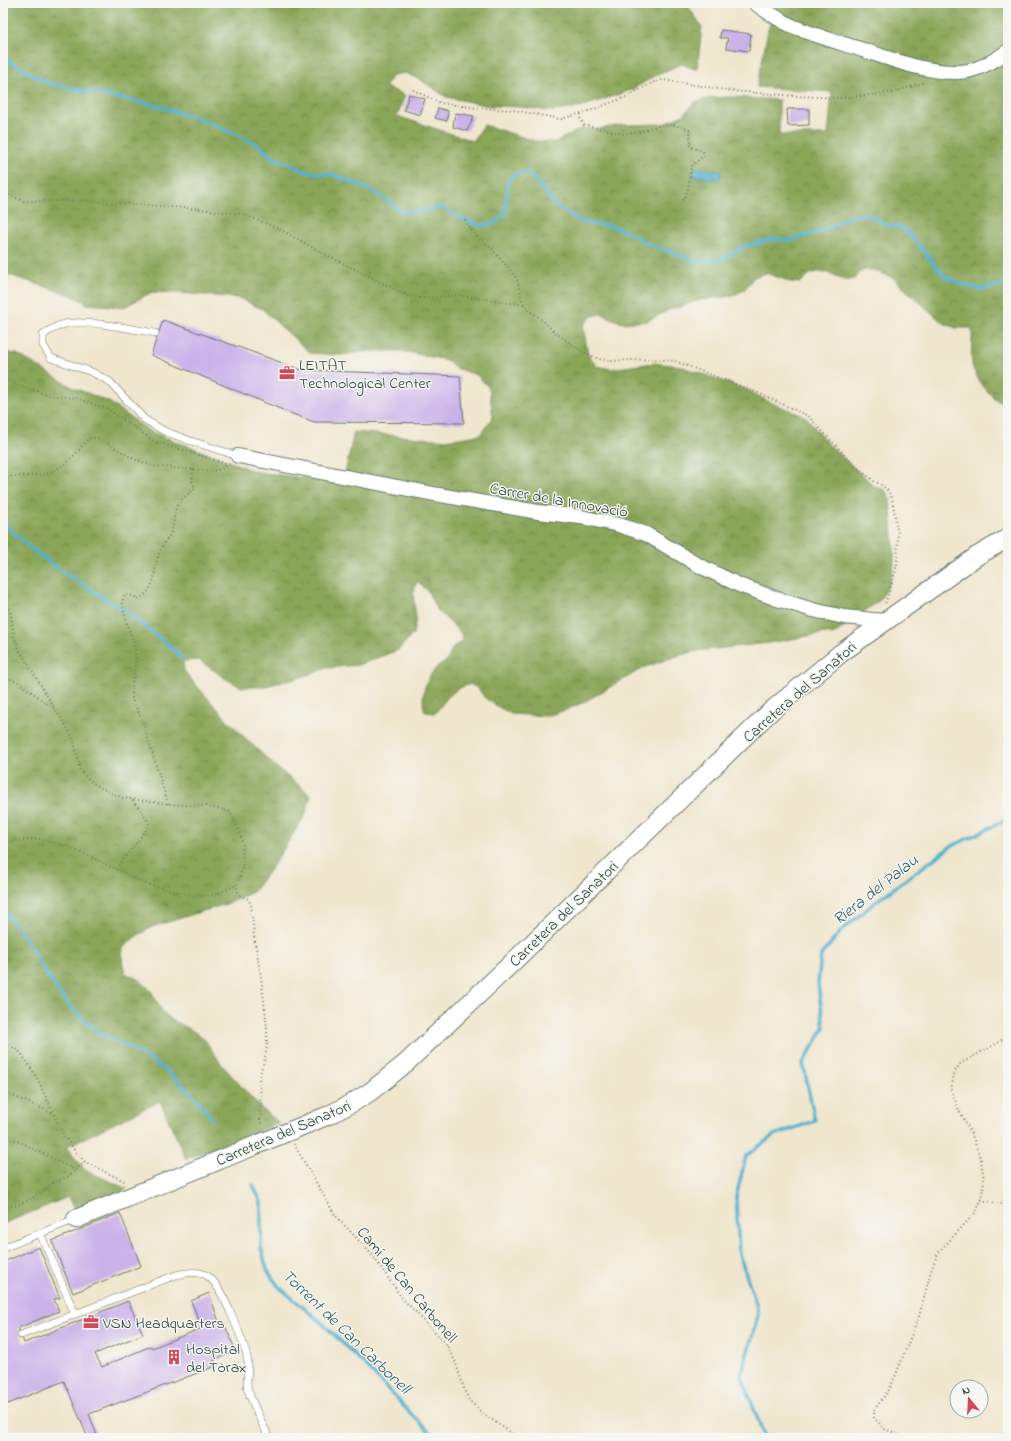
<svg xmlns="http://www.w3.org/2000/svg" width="1011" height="1441" viewBox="0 0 1011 1441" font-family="'Indie Flower',sans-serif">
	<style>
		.forest { fill: url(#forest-crowns); stroke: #547246 }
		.water { fill: url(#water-waves); stroke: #387782 }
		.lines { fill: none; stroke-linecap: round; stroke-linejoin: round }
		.stream { stroke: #50b1cf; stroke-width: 3.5 }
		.building { fill: #cab1e9 }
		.service-casing { stroke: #68786a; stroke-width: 8 }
		.minor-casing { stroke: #68786a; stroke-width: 16 }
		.tertiary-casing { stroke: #68786a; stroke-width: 20 }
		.path { stroke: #68786a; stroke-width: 2; stroke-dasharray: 1 3; stroke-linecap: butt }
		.service { stroke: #fff; stroke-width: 7 }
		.minor { stroke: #fff; stroke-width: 14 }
		.tertiary { stroke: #fff; stroke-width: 18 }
		.labels { text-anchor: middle; stroke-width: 3; stroke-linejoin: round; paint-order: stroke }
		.poi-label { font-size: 16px; fill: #1f3d34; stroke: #f6f6f2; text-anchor: start }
		.street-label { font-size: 16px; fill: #1f3d34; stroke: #f6f6f2 }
		.water-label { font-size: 17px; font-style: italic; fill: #2e6062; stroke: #f6f6f2 }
	</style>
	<defs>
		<pattern id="forest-crowns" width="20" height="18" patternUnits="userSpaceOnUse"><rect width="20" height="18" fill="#8aa658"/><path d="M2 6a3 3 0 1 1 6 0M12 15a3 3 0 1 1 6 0" fill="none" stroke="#70884a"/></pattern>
		<pattern id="water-waves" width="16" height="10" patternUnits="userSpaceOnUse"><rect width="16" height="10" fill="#50b1cf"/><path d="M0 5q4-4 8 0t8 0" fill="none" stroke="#4291a9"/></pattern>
	</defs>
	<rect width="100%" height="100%" fill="#f6f6f2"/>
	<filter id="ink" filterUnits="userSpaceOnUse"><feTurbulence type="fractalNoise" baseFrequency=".025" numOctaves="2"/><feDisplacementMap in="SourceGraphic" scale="8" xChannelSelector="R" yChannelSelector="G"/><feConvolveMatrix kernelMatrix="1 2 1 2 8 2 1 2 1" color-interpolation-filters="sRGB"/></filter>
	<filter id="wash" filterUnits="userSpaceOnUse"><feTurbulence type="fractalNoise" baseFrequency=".012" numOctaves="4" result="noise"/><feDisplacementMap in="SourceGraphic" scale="16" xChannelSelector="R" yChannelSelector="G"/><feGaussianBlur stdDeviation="0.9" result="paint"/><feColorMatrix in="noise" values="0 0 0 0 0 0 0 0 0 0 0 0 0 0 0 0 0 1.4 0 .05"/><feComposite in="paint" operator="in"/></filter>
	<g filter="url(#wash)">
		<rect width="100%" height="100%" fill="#f0e6cd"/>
		<path class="forest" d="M3 3H686L702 27 697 70 682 64 660 73 631 90 596 102 573 109 550 111 521 107 490 106 446 97 421 80 405 73 393 75 385 87 405 95 397 116 473 141 484 125 535 141 555 142 581 129H598L622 125 663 124 683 115 695 102 711 98 731 97 779 100V135H828L832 92 757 87 768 30 777 3H1008V407C994 400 981 387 974 371 969 359 973 341 972 328H956L943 323 893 278 874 270H862L854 279H844L822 271 810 274 800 283 791 282 766 273 754 277 744 290 732 296 700 300 669 310 647 321 622 323 602 314 592 316 583 326 588 354 596 366 611 369 653 363 680 366 750 391 765 400 806 417 828 444 874 486 885 490 890 499 894 549V564L890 582 880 600 833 635 825 633 769 643 697 651 677 656 645 667 584 702 566 710 547 716 511 714 497 706 484 697 478 688 470 684 457 689 447 698 435 713 425 712C420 697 425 679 437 667 440 664 445 664 447 660 450 656 451 650 454 646L463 642 461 633 436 609 428 591 417 581 413 595 416 618 413 634 398 650 358 665 327 668 295 679 261 687H241L226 679 199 660 183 661 184 671C222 716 263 759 311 795L306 814 272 867 253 892 229 903 152 927 135 937 123 948 122 961 125 973 139 979 151 991 162 1011 172 1020 190 1029 205 1040 222 1065 260 1107 279 1123 186 1159 160 1101 66 1147 85 1170 127 1189 74 1210 68 1197 3 1224V352L17 354 72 387 109 402 151 432 257 472 343 483 354 432 445 440 480 435 493 417 489 388 477 375 458 369 446 360 402 351H369L342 355 310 353 262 309 239 298 180 293 152 292 124 307 88 304 71 295 3 273Z"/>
		<path class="water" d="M694 168 721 171 720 180 693 176Z"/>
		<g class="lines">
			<path class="stream" d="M3 58 48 83 158 106 208 122 255 143 273 157 307 172 334 175 371 190 403 212 420 211 442 207 465 220 481 226 494 223 505 214 508 180 516 173H529L558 207 582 222 611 226 627 232 647 243 667 251 695 261H715L731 255 742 247 772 239 791 240 828 229 843 220 861 214 871 216 888 226 902 227 914 239 944 276 961 284 982 289 1008 284
				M3 523 33 550 57 568 125 611 170 646 182 658
				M3 912 7 914 28 942 47 975 71 1008 100 1034 134 1050 166 1070 192 1094 212 1118
				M253 1185 261 1202V1247L267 1270 279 1287 323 1324 371 1371 409 1412 432 1434 438 1438
				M765 1438 741 1375 758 1316 756 1303 739 1254 736 1197 746 1156 774 1135 815 1121 803 1063 824 1028 818 984 821 955 843 929 879 899 950 847 1008 819"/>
		</g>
		<g id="blocks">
			<path class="building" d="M721 30 751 34 749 51 726 48 728 38H720Z
				M409 94 425 99 420 115 404 110Z
				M438 108 448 111 447 121 435 118Z
				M787 109H809V125L788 126Z
				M455 113 474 116 467 131 453 127Z
				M163 320 302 370 460 376 464 423 314 422 290 413 151 355Z
				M120 1213 141 1266 73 1293 52 1241Z
				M39 1247 60 1298 54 1299 59 1311 18 1328 24 1343 128 1301 143 1334 95 1354 102 1367 151 1346 152 1348 202 1328 191 1301 209 1293 219 1322 223 1321 236 1351 214 1360 216 1366 89 1414 98 1438H88L64 1381 3 1406V1262Z"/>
		</g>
	</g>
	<g filter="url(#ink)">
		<use href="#blocks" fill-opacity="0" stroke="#68786a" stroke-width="1"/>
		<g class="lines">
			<defs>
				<path id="service" d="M155 333C133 329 85 319 65 324 56 326 50 330 43 335V345L51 358 92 372 110 382 144 419 164 431 188 440 238 456
					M40 1233 75 1314
					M3 1248 76 1219
					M21 1335 176 1275C186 1273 199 1270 209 1277 222 1287 246 1345 248 1363 249 1372 245 1380 248 1390 253 1406 262 1422 269 1438"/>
				<path id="minor" d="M755 3C766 11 776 18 788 24 814 36 842 43 869 52 897 61 928 73 958 72 975 72 995 61 1008 51
					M238 456 434 494 538 512 581 517 619 525 646 534 700 566 739 585 777 599 813 610 844 617 884 621"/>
				<path id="tertiary" d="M76 1219 329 1115 352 1103 370 1092 406 1063 513 962 771 711 841 653 977 556 1008 538"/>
			</defs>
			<use href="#service" class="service-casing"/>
			<use href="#minor" class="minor-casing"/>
			<use href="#tertiary" class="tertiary-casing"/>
			<path class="path" d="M3 70 6 76
				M413 90 441 103 478 108 513 110 561 119 589 111 626 97 654 82 663 80 732 91 796 96 842 98 895 92 926 82
				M581 114 580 119 584 125 623 134 638 132 658 126 675 125 690 130V147L703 151 704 156 691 166 688 190 682 202
				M3 189 9 195 24 201H87L200 209 242 214 279 229 323 253 408 296 418 298H428L457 295 524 305
				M465 220 474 234 492 249 515 276 518 282 522 300 529 311 536 315 547 324 553 331 581 351 599 359 612 361 651 359 675 361 758 393 808 416 856 467 874 481 883 486 888 491 892 498 898 535 897 564 895 573 885 604
				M3 379 31 390 49 395 75 398 106 408 154 441 228 464
				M3 476C21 477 43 477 59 468 69 462 80 449 88 439L93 438H99L132 458 153 466 210 471 219 470 229 464
				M3 585 11 615 14 636 20 651 55 709
				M3 676 18 682 56 710 68 729 74 742 80 770 86 777 96 785 113 794 123 798 168 804 206 806 221 809 230 812 238 828 243 844 242 870 237 884V889L240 895 248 899 251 905 254 936 261 977 267 1027V1046L265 1059 261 1070 259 1080 261 1095 260 1120 262 1126
				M168 804 143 723C141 719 140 715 138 711 135 705 132 703 132 695 131 678 139 662 134 645 131 632 119 607 124 595L133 596 138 599C159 589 152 569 160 551 163 543 170 537 172 529 175 522 173 515 176 508 180 499 188 495 195 488L192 481 193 469
				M3 842 39 839 52 842 66 846 96 859 143 883 197 897 216 894 230 888 237 884
				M116 869 147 829 149 824 143 813 131 799
				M3 1040 21 1053 36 1076 63 1134 75 1151 85 1162 126 1182
				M3 1092 53 1113
				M3 1142 14 1139 75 1170 85 1162
				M294 1144 335 1215 373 1256 402 1298 446 1344 455 1361 464 1388 469 1400 482 1413 519 1438
				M981 1200 1008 1205
				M3 1207 18 1205 29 1200 53 1183 69 1176 75 1170
				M903 1438 900 1435 885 1429 874 1418V1410L889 1390 895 1377 919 1316 931 1271 938 1253 976 1212 981 1200 984 1180 981 1160 972 1135 958 1108 951 1089 955 1071 961 1063 996 1044 1008 1036"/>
			<use href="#service" class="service"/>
			<use href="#minor" class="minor"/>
			<use href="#tertiary" class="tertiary"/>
		</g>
	</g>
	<defs>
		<symbol id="office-bare" viewBox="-9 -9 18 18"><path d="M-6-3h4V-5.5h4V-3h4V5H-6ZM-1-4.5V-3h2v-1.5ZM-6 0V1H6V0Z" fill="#d1495b" stroke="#f6f6f2" stroke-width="2.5" paint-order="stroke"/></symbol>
		<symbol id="building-bare" viewBox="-9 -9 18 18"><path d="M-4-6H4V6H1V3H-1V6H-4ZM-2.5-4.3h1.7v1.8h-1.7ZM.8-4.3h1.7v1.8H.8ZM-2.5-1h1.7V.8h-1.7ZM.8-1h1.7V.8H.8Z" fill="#d1495b" stroke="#f6f6f2" stroke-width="2.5" paint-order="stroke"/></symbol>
	</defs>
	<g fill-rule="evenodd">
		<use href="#office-bare" x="276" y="362" width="22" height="22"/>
		<use href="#office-bare" x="80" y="1311" width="22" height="22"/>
		<use href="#building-bare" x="163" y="1346" width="22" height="22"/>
	</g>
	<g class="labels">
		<g class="poi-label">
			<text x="299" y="370">LEITAT<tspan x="299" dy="18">Technological Center</tspan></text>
			<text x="103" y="1328">VSN Headquarters</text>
			<text x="186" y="1354">Hospital<tspan x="186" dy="18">del Tòrax</tspan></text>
		</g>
		<g class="street-label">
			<text transform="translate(559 499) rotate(10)" y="6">Carrer de la Innovació</text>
			<text transform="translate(799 691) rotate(-41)" y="6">Carretera del Sanatori</text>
			<text transform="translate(563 913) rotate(-44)" y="6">Carretera del Sanatori</text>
			<text transform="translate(283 1132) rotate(-23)" y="6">Carretera del Sanatori</text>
			<text transform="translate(408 1284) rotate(50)" y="6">Camí de Can Carbonell</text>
		</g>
		<g class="water-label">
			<text transform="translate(875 889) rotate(-38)" y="6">Riera del Palau</text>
			<text transform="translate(347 1331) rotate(44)" y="6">Torrent de Can Carbonell</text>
		</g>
	</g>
	<rect width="1011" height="1441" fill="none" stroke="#f6f6f2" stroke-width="16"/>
	<g transform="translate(969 1399) rotate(342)"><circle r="19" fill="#f6f6f2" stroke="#a0aca6"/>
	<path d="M0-3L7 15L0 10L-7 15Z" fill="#d1495b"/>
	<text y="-6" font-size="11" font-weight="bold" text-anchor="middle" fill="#1f3d34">N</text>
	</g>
</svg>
